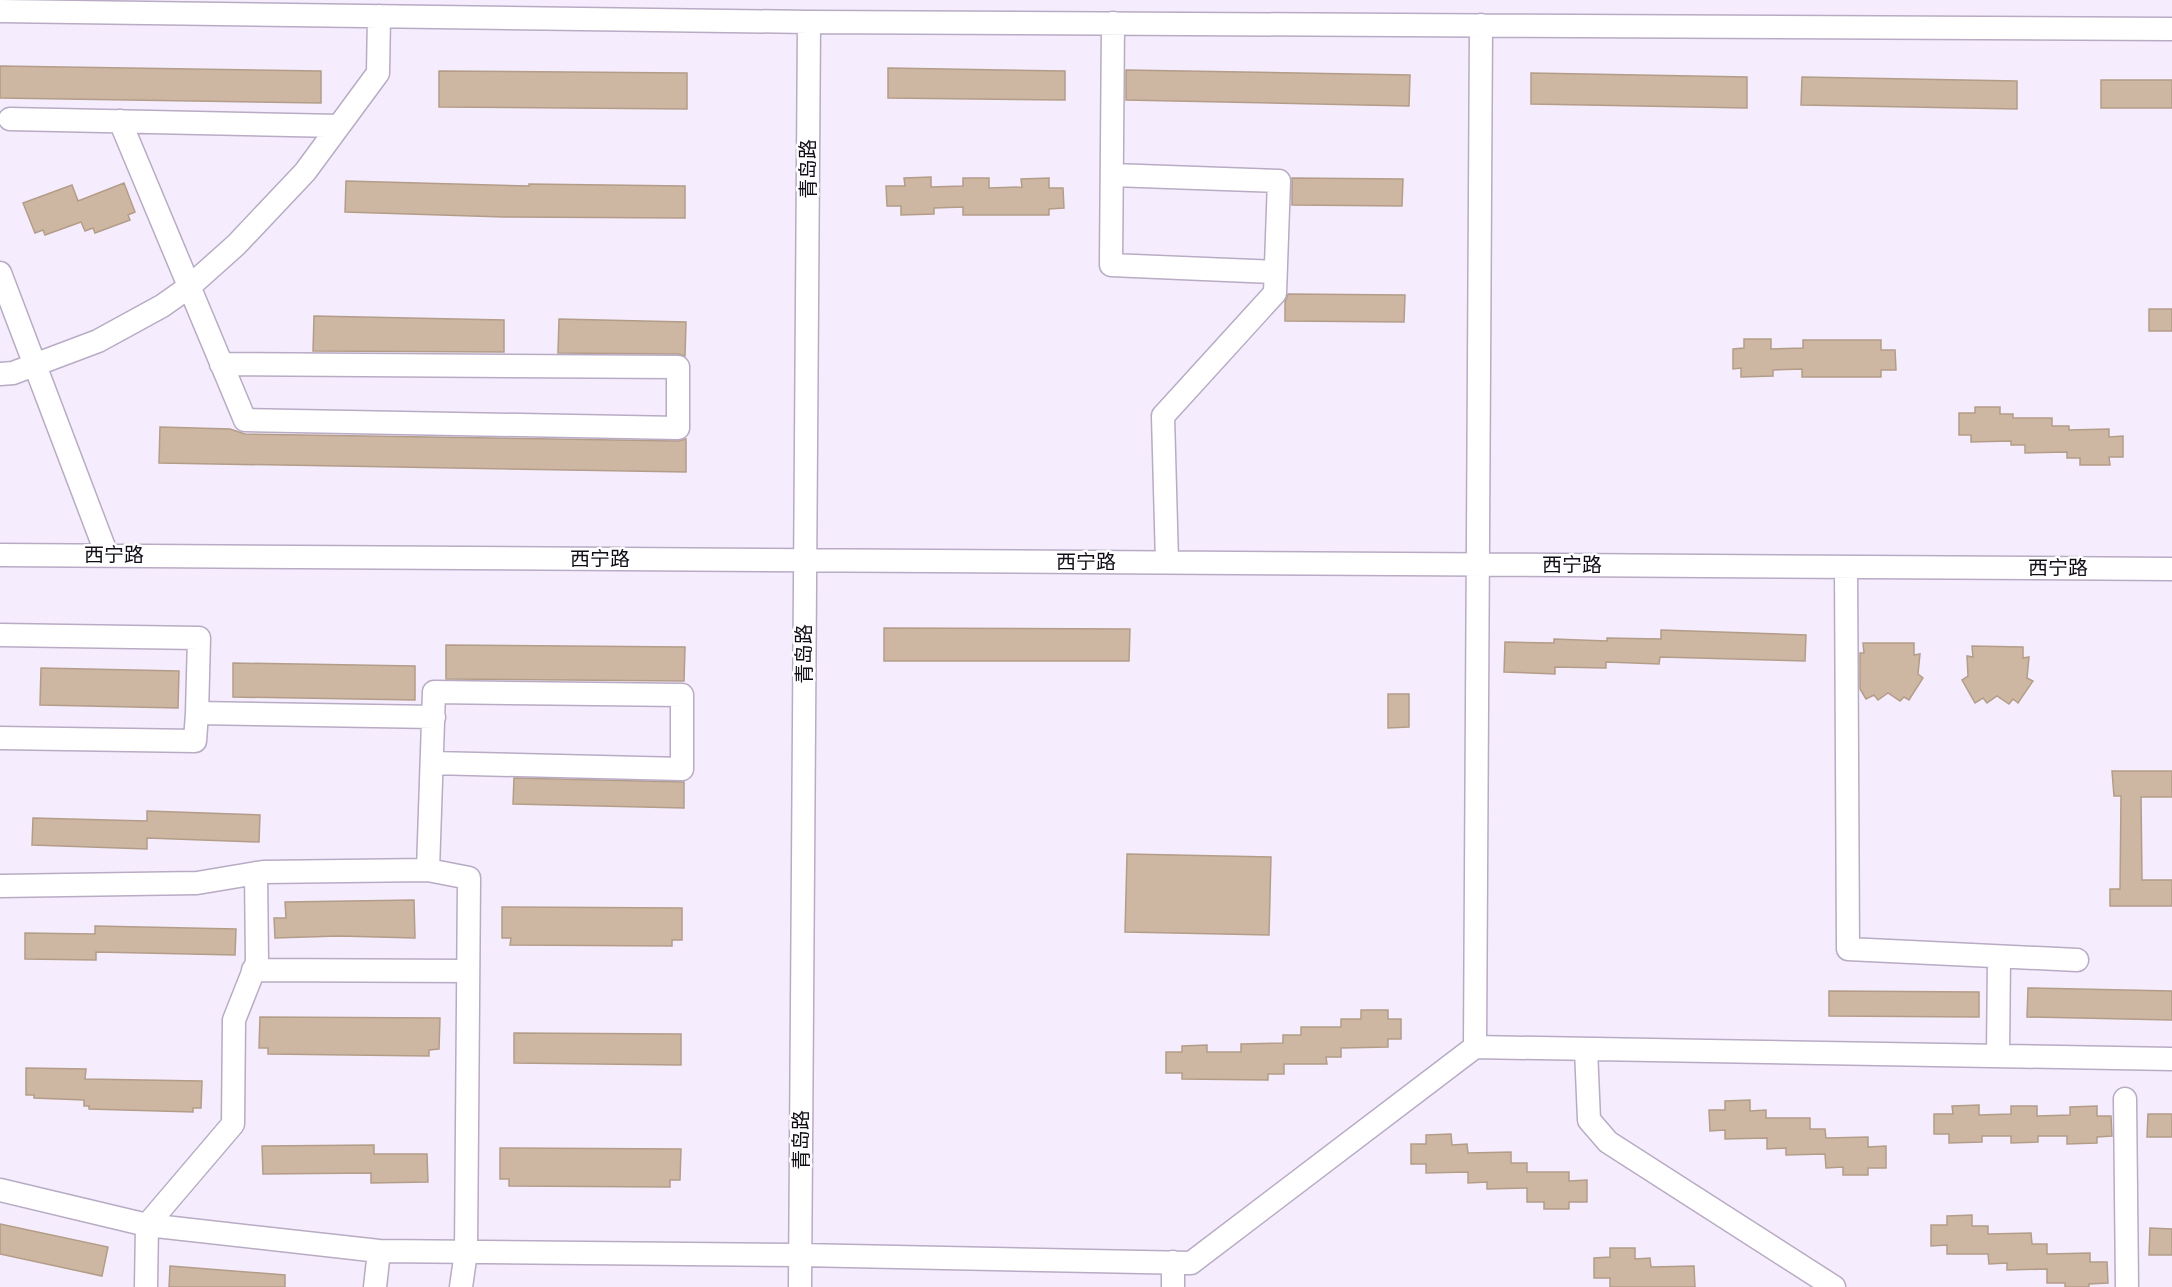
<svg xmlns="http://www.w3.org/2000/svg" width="2172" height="1287" viewBox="0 0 2172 1287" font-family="Karla,'Noto Sans SC',sans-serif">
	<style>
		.building { fill: #cdb6a2; stroke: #b39d89; stroke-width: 1.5 }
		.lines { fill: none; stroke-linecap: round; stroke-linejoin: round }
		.minor-casing { stroke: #b8abc4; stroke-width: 25 }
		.minor { stroke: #fff; stroke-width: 22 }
		.labels { text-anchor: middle; stroke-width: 5; stroke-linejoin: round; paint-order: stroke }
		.street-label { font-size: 20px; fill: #120d16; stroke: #fefefe }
	</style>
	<rect width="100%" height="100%" fill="#f5edfd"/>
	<path class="building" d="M0 66 321 71V103L0 98Z
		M888 68 1065 71V100L888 98Z
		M1126 70 1410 75 1409 106 1126 100Z
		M439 71 687 73V109L439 107Z
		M1531 73 1747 77V108L1531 104Z
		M1802 77 2017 81V109L1801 105Z
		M2101 80H2172V108H2101Z
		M931 177V187L963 186V178H989V188L1022 187 1021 179 1049 178V188H1063L1064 208 1049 209V215H963V207L934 208V214L901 215V206H887L886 186H905L904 178Z
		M1292 178 1403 179 1402 206 1292 205Z
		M346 181 529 186V184L685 186V218L504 217 345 212Z
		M124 183 135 212 128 215 130 220 95 233 93 228 85 231 81 222 45 235 43 230 35 233 23 203 72 185 78 201Z
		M1288 294 1405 295 1404 322 1285 321V302Z
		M2149 309H2172V331H2149Z
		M314 316 504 320V352L313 351Z
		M559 319 686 322 685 356 678 354 558 353Z
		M1744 339H1771V349L1803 348V340H1881V350H1895L1896 370H1881V377H1802V369L1773 370V376L1741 377V368L1733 369V349L1744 348Z
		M1975 407H2000V414H2013V418H2052V426H2069V430L2109 429V437L2123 436V457H2109L2110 465H2080V458H2067V452L2025 453V445H2011V441L1971 442V435H1959V413H1975Z
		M160 427 230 429 245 434 678 441 686 439V472L159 463Z
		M884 628 1130 629 1129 661H884Z
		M1661 630 1806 635 1805 661 1660 657 1659 664 1606 662V668L1555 667V674L1504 672 1505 642 1554 643V639L1607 641V638L1661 639Z
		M1863 643H1914V655L1920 654 1918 674 1923 678 1909 700 1904 697 1900 701 1888 693 1878 700 1874 695 1866 699 1860 689V653H1864Z
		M446 645 685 647 684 681 446 679Z
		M1972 646 2023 647V658L2029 657 2027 678 2033 681 2018 703 2013 699 2009 704 1997 696 1987 703 1983 698 1975 703 1962 680 1968 676 1967 656 1973 657Z
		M233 663 415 666V700L233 697Z
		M41 668 179 671 178 708 40 705Z
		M1388 694H1409V727L1388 728Z
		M2112 771H2172V797H2141L2142 880H2172V906H2110V889H2120L2121 796H2114Z
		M514 778 684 782V808L513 804Z
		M147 811 260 815 259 842 147 838V849L32 845 33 818 147 821Z
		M1127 854 1271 857 1269 935 1125 932Z
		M414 900 415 938 339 936 275 938 274 918H286L285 902Z
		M502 907 682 908V940H672V946L510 945 511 938H502Z
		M95 926 236 929 235 955 96 952V960L25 959V933L95 934Z
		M2028 988 2172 991V1020L2027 1017Z
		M1829 991 1979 992V1017L1829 1016Z
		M1361 1010H1388V1019H1401V1039H1388V1047L1341 1048V1057H1326L1327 1064H1284V1074H1268V1080L1182 1079V1073H1166V1052H1182V1046L1207 1045V1052H1241V1044L1283 1043V1035H1301V1027H1341V1019H1361Z
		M260 1017 440 1018 439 1049 429 1050V1056L268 1054V1048H259Z
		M514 1033 681 1034V1065L514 1063Z
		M26 1068 86 1069 85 1079 202 1081 201 1108H193V1112L89 1109V1106H84V1100L34 1098V1095H26Z
		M1750 1100V1111L1766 1110V1118H1810V1129H1825L1826 1138 1868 1137V1147L1886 1146V1168H1868V1175H1843V1167L1826 1168 1825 1154 1786 1155V1148L1767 1149V1138L1725 1139V1130L1710 1131 1709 1110H1725V1101Z
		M1979 1105V1115L2011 1114V1106H2037V1116L2070 1115V1107L2097 1106V1116H2111L2112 1136 2097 1137V1143L2067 1144V1136H2038V1142L2011 1143V1136H1982V1142L1949 1143V1134H1934V1114H1953L1952 1106Z
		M2148 1114H2172V1137H2147Z
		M1451 1134 1452 1145 1467 1144 1468 1153 1511 1152V1163H1527V1172H1569V1181L1587 1180V1202H1569V1209H1544V1202H1527V1188L1487 1189V1182L1468 1183V1172L1426 1173V1164H1411V1144H1426V1135Z
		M374 1145V1154H427L428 1182 371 1183V1173L263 1174 262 1146Z
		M500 1148 681 1149 680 1180H670V1187L509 1186V1179H500Z
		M1972 1215V1226H1988V1234L2031 1233 2032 1244H2047V1254L2090 1253V1262H2107L2108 1283 2089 1284V1287H2065V1283H2047V1269L2007 1270V1263L1989 1264 1988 1254H1947V1245L1931 1246V1225H1947V1216Z
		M0 1224 108 1247 102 1276 0 1254Z
		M2150 1228 2172 1229V1255H2149Z
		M1610 1248H1635V1259L1650 1258 1651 1267 1694 1266 1695 1287H1610V1278H1594V1258L1610 1257Z
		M170 1266 285 1275V1287H169Z"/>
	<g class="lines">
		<defs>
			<path id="minor" d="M0 11 809 22 2172 29
				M1113 23 1111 265 1275 272
				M10 119 339 126
				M120 121 245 420 678 428V367L221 364
				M1113 175 1279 181 1275 293 1163 416 1167 562
				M0 273 107 555
				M0 374 13 373 98 341 162 306 189 287 236 245 305 172 378 73 379 16
				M0 555 2172 569
				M1846 567 1848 949 2077 960
				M0 635 199 638 197 713 434 717
				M0 738 195 741 197 713
				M428 870 434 692 682 695V769L432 763
				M0 886 197 883 263 872 428 870 469 878 466 1252 461 1287
				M253 970 468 971
				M1475 1047 1481 25
				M1586 1049 1589 1120 1608 1142 1834 1287
				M1998 1056 1999 957
				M2125 1099 2127 1287
				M0 1190 147 1225 379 1251 800 1255 1191 1263 1475 1047 2172 1059
				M146 1287 147 1225 233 1124 234 1020 257 962 256 873
				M375 1287 379 1251
				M800 1287 809 22
				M1173 1287V1262"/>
		</defs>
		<use href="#minor" class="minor-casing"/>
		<use href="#minor" class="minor"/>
	</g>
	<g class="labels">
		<g class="street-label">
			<text transform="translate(808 169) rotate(-90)" y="7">青岛路</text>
			<text x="114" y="562">西宁路</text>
			<text x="600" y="566">西宁路</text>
			<text x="1086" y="569">西宁路</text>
			<text x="1572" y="572">西宁路</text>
			<text x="2058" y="575">西宁路</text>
			<text transform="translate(804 654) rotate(-90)" y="7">青岛路</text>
			<text transform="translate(801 1140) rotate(-90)" y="7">青岛路</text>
		</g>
	</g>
</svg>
